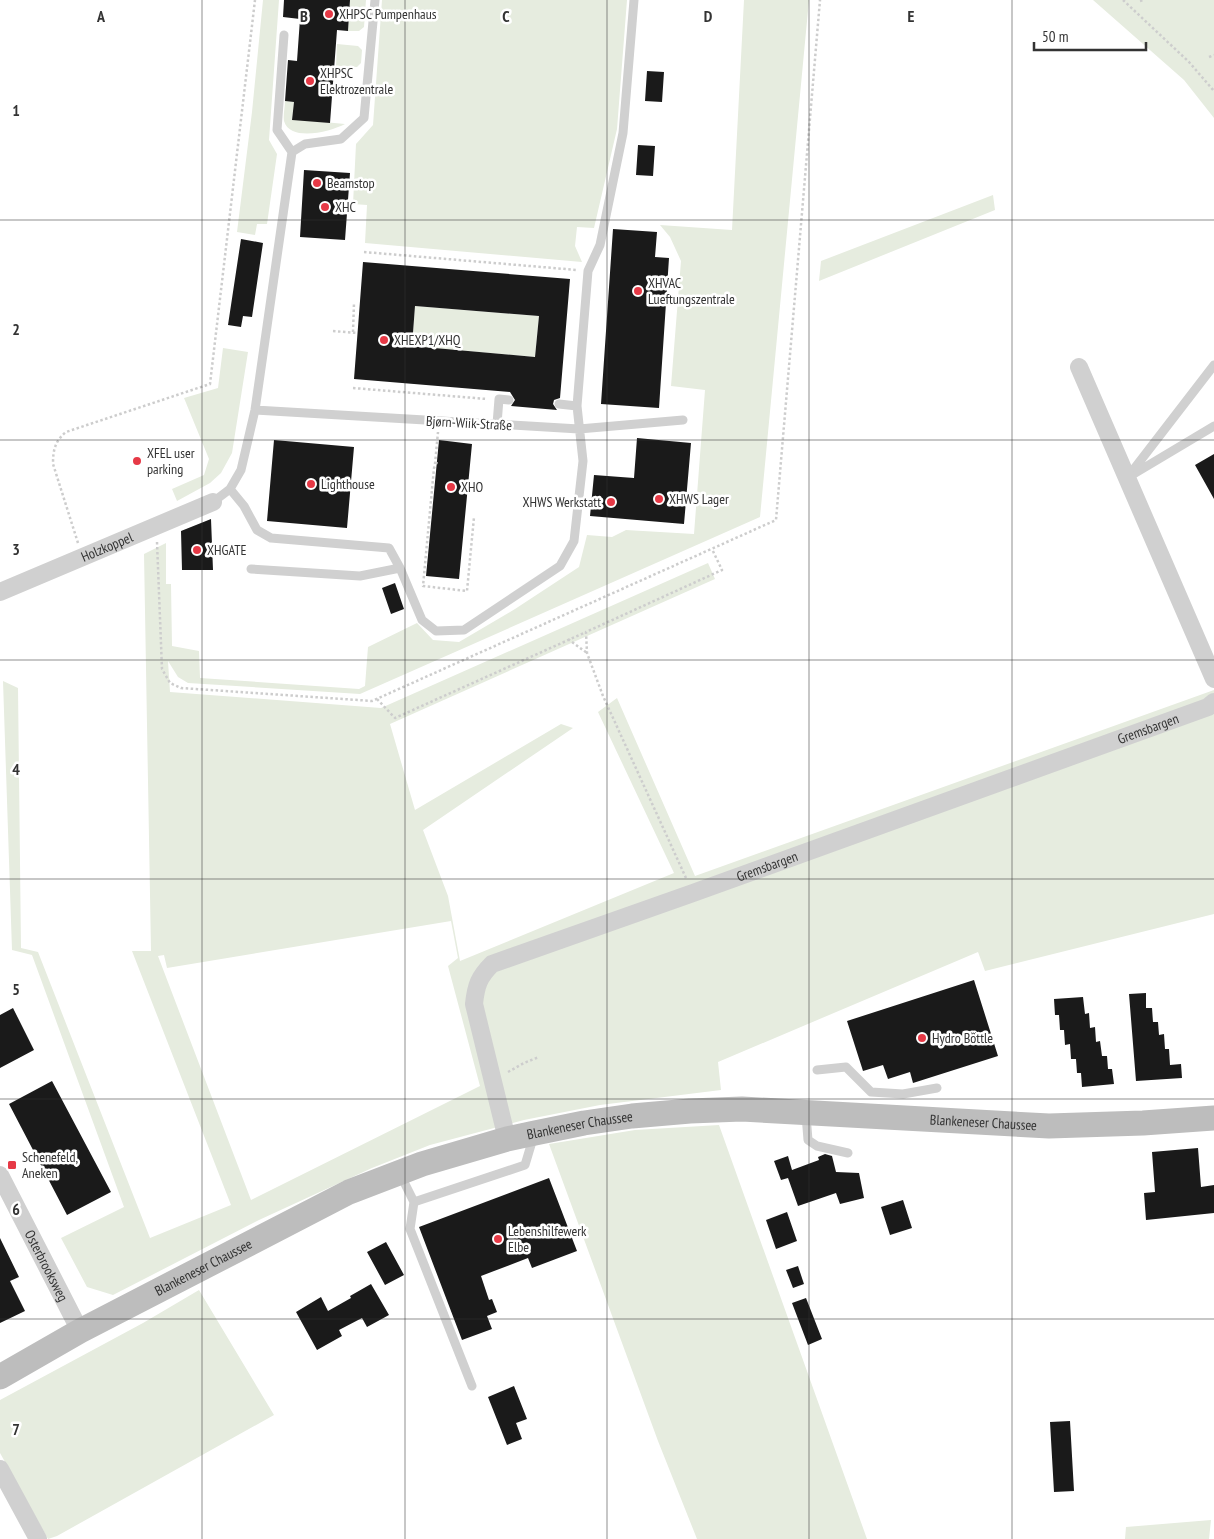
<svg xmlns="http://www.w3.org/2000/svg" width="1214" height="1539" viewBox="0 0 1214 1539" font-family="'PT Sans Narrow',sans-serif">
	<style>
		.green { fill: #e6ecdf; fill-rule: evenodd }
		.building { fill: #1a1a1a; fill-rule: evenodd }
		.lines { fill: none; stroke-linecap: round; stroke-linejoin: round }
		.path { stroke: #cdcdcd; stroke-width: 2.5; stroke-dasharray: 2.5 2.5; stroke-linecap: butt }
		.service { stroke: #d0d0d0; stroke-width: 9 }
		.minor { stroke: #d0d0d0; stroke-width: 18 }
		.secondary { stroke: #bdbdbd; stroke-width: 25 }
		.grid { fill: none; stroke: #333; stroke-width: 1; stroke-opacity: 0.55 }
		.poi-dot { fill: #e63946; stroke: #fff; stroke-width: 2 }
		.labels { text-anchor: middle; stroke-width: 5; stroke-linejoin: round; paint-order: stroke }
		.poi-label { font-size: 14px; fill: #333; stroke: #fff; text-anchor: start }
		.street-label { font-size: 14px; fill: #333; stroke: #fff }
		.grid-label { font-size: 16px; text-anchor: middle; font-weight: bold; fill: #333; stroke: #fff; stroke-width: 5; stroke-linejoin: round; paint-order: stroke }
	</style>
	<rect width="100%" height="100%" fill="#fff"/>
	<path class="green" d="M263 0H279L269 140 277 154 267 224H257L255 235 237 232 252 112Z
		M350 0H366L364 27 359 31H348Z
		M382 0H627L617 129 594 228 577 227 575 246 582 262 365 243 367 205 353 204 356 144 373 125Z
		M744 0H809L760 517 360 694 188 683 178 677 168 661 170 692 381 708 708 563 715 579 390 724 415 810 561 724 573 728 423 830 448 896 460 961 674 873 598 712 617 698 695 876 1214 690V914L985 971 978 952 718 1062 721 1090 600 1105 524 1120 430 1145 372 1168 259 1220 113 1295 87 1287 61 1238 124 1207 32 955 12 950 3 681 18 688 21 948 38 952 150 1238 231 1205 132 951H151L144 554 166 543V584H171L172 646 199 651 200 678 359 689 365 686 368 647 417 623 433 640 459 642 515 609 579 567 587 535 612 537 626 530 694 534 705 390 671 386 681 261 670 237 660 225 732 230ZM451 921 458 958 448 966 480 1086 251 1200 158 956 164 955 167 968Z
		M1093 0H1214V118L1184 80Z
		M337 44 358 46 362 50 361 63 357 67 336 66Z
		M285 101 294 102 292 119 345 124C330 132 290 142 284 121 283 115 285 107 285 101Z
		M993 195 995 210 819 281 821 261Z
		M415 306 539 316 535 357 412 346Z
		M223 348 248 352 232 453 221 473 210 483 177 501 172 489 204 475 209 459 184 398 218 388Z
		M719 1125 867 1539H697L658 1441 549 1144 635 1130Z
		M199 1290 274 1415 57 1536 48 1539 0 1453V1400L143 1323Z
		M1211 1520 1209 1539H1125L1126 1527Z"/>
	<path class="building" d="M284 0H350L348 31 337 30 330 123 292 120 294 102 285 101 288 60 297 61 300 19 283 17Z
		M647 71 664 72 662 102 645 101Z
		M638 145 655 146 653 176 636 175Z
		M304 170 350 173 345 240 300 237Z
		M613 229 657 232 655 257 669 258 659 408 601 404Z
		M241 239 263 243 252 317 243 316 241 327 228 325Z
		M363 262 570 279 560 398 554 400 553 404 557 410 511 406 515 400 510 392 354 379ZM415 306 539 316 535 357 412 346Z
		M637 438 691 443 684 524 590 516 594 475 634 478Z
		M274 440 354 447 347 528 267 521Z
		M439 440 472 444 459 579 426 576Z
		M1214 454V499L1195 465Z
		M211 519 213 570H182L181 531Z
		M395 583 404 609 391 614 382 588Z
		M974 980 998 1056 913 1083 910 1072 888 1079 883 1065 863 1071 847 1021Z
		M1146 993V1008H1152L1153 1022H1158L1159 1035 1164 1034 1165 1049H1169L1170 1065 1181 1064 1182 1078 1136 1081 1129 994Z
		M1083 997 1085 1014 1089 1013 1090 1028 1095 1027 1096 1042 1100 1041 1102 1056H1107L1108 1069H1112L1114 1084 1082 1087 1081 1073H1077L1076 1059H1071L1070 1044 1065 1045 1064 1030H1060L1059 1015H1055L1054 999Z
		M13 1008 34 1050 0 1068V1015Z
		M52 1081 111 1192 67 1215 9 1104Z
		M1198 1148 1201 1187 1214 1185V1213L1146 1220 1144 1193 1155 1192 1152 1152Z
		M825 1154 832 1156 836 1172 859 1173 864 1198 840 1204 836 1193 798 1206 788 1178 781 1180 774 1161 788 1156 792 1170 819 1160 818 1157Z
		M549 1178 577 1251 532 1268 528 1258 481 1276 489 1300 492 1299 497 1312 487 1316 492 1329 462 1340 419 1227Z
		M903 1200 912 1228 890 1235 881 1207Z
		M787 1212 797 1241 776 1249 766 1220Z
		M0 1238 19 1277 10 1281 25 1311 0 1323Z
		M386 1242 404 1275 385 1285 367 1252Z
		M798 1266 804 1284 793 1288 786 1270Z
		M371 1284 389 1315 367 1327 362 1318 339 1330 342 1336 317 1350 296 1312 321 1297 328 1311 351 1298 350 1296Z
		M806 1298 822 1339 808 1345 792 1303Z
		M514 1386 527 1419 516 1423 522 1439 507 1445 488 1397Z
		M1070 1421 1074 1491 1054 1492 1050 1422Z"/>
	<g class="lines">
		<path class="path" d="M1123 0 1189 62 1214 91
			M1140 1 1144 0
			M1209 57 1214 55
			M364 252 577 270
			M333 331 357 333
			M353 332 354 303
			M353 388 487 399
			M437 462 434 468 423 586 467 591 474 517
			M435 464 438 432
			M157 542 162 669 170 683 181 688 372 701 776 520 820 0
			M78 543 53 464C53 450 55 441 66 432L210 384 255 0
			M568 639 587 653
			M377 699 395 718 586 632
			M686 878 603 696 587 653 586 632 722 570 712 549
			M508 1072 524 1063 539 1057"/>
		<path class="service" d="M292 152 305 144 341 139 364 118 375 0
			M559 404 577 406
			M255 410 579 429 683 420
			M497 424 499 399 509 400
			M1132 475 1214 426
			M1127 478 1214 365
			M230 489 244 506 257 530 271 538 389 548 400 568
			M213 502 230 489 241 470 255 410 292 152 277 130 284 35
			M251 569 360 576 400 568 422 620 436 631 464 630 560 566 574 541 583 461 577 406 588 271 600 245 623 133 634 0
			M817 1070 846 1067 871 1092 903 1094 937 1088
			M806 1115 808 1140 817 1146 848 1153
			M400 1174 414 1202 525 1165 534 1135
			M414 1202 410 1229 472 1386"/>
		<g class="minor">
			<path d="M1079 367 1214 679"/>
			<path id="s1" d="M0 592 213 502"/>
			<path id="s2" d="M507 1139 474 1004C476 985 479 977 492 964L693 893 1208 707 1214 702"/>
			<path id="s3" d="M0 1175 80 1331"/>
			<path d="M0 1469 38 1539"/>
		</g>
		<path class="secondary" id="s4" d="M0 1377 80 1331 349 1192 422 1164 507 1139 535 1133 584 1123 632 1116 690 1111 742 1109 1049 1126 1143 1123 1214 1118"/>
	</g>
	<path class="grid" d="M202 0V1539M405 0V1539M607 0V1539M809 0V1539M1012 0V1539M0 220H1214M0 440H1214M0 660H1214M0 879H1214M0 1099H1214M0 1319H1214"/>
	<g class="poi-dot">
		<circle cx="329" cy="14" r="5"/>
		<circle cx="310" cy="81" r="5"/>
		<circle cx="317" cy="183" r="5"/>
		<circle cx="325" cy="207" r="5"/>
		<circle cx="638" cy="291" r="5"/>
		<circle cx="384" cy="340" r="5"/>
		<circle cx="137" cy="461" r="5"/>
		<circle cx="311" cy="484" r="5"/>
		<circle cx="451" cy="487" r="5"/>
		<circle cx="659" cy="499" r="5"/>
		<circle cx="611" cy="502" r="5"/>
		<circle cx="197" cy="550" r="5"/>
		<circle cx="922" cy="1038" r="5"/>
		<rect x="7" y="1160" width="10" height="10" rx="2.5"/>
		<circle cx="498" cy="1239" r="5"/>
	</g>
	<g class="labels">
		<g class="poi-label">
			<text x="339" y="19">XHPSC Pumpenhaus</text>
			<text x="320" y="78">XHPSC<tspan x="320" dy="16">Elektrozentrale</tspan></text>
			<text x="327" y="188">Beamstop</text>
			<text x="335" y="212">XHC</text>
			<text x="648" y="288">XHVAC<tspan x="648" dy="16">Lueftungszentrale</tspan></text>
			<text x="394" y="345">XHEXP1/XHQ</text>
			<text x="147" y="458">XFEL user<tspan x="147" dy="16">parking</tspan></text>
			<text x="321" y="489">Lighthouse</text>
			<text x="461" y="492">XHO</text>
			<text x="669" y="504">XHWS Lager</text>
			<text x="601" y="507" text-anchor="end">XHWS Werkstatt</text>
			<text x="207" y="555">XHGATE</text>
			<text x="932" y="1043">Hydro Böttle</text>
			<text x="22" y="1162">Schenefeld,<tspan x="22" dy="16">Aneken</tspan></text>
			<text x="508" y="1236">Lebenshilfewerk<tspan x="508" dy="16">Elbe</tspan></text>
		</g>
		<g class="street-label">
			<text transform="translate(469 423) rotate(3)" y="5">Bjørn-Wiik-Straße</text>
			<text dy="5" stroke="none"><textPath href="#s1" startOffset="116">Holzkoppel</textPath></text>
			<text dy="5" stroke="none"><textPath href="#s2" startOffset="881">Gremsbargen</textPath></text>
			<text dy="5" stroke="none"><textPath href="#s2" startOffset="476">Gremsbargen</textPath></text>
			<text dy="5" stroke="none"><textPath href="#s4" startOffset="1041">Blankeneser Chaussee</textPath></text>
			<text dy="5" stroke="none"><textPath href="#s4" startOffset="636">Blankeneser Chaussee</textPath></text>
			<text dy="5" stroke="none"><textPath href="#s3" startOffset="102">Osterbrooksweg</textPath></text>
			<text dy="5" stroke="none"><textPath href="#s4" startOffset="231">Blankeneser Chaussee</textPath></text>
		</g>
	</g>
	<g class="grid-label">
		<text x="101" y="22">A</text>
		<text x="304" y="22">B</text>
		<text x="506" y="22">C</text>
		<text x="708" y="22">D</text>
		<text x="911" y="22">E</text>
		<text x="16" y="116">1</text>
		<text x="16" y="335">2</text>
		<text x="16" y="555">3</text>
		<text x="16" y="775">4</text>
		<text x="16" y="995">5</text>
		<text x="16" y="1215">6</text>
		<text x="16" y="1435">7</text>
	</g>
	<path d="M1034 42v8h112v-8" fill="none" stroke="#333333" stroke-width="2.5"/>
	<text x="1042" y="42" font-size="15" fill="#333333" stroke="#ffffff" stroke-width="4" paint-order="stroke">50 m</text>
</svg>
